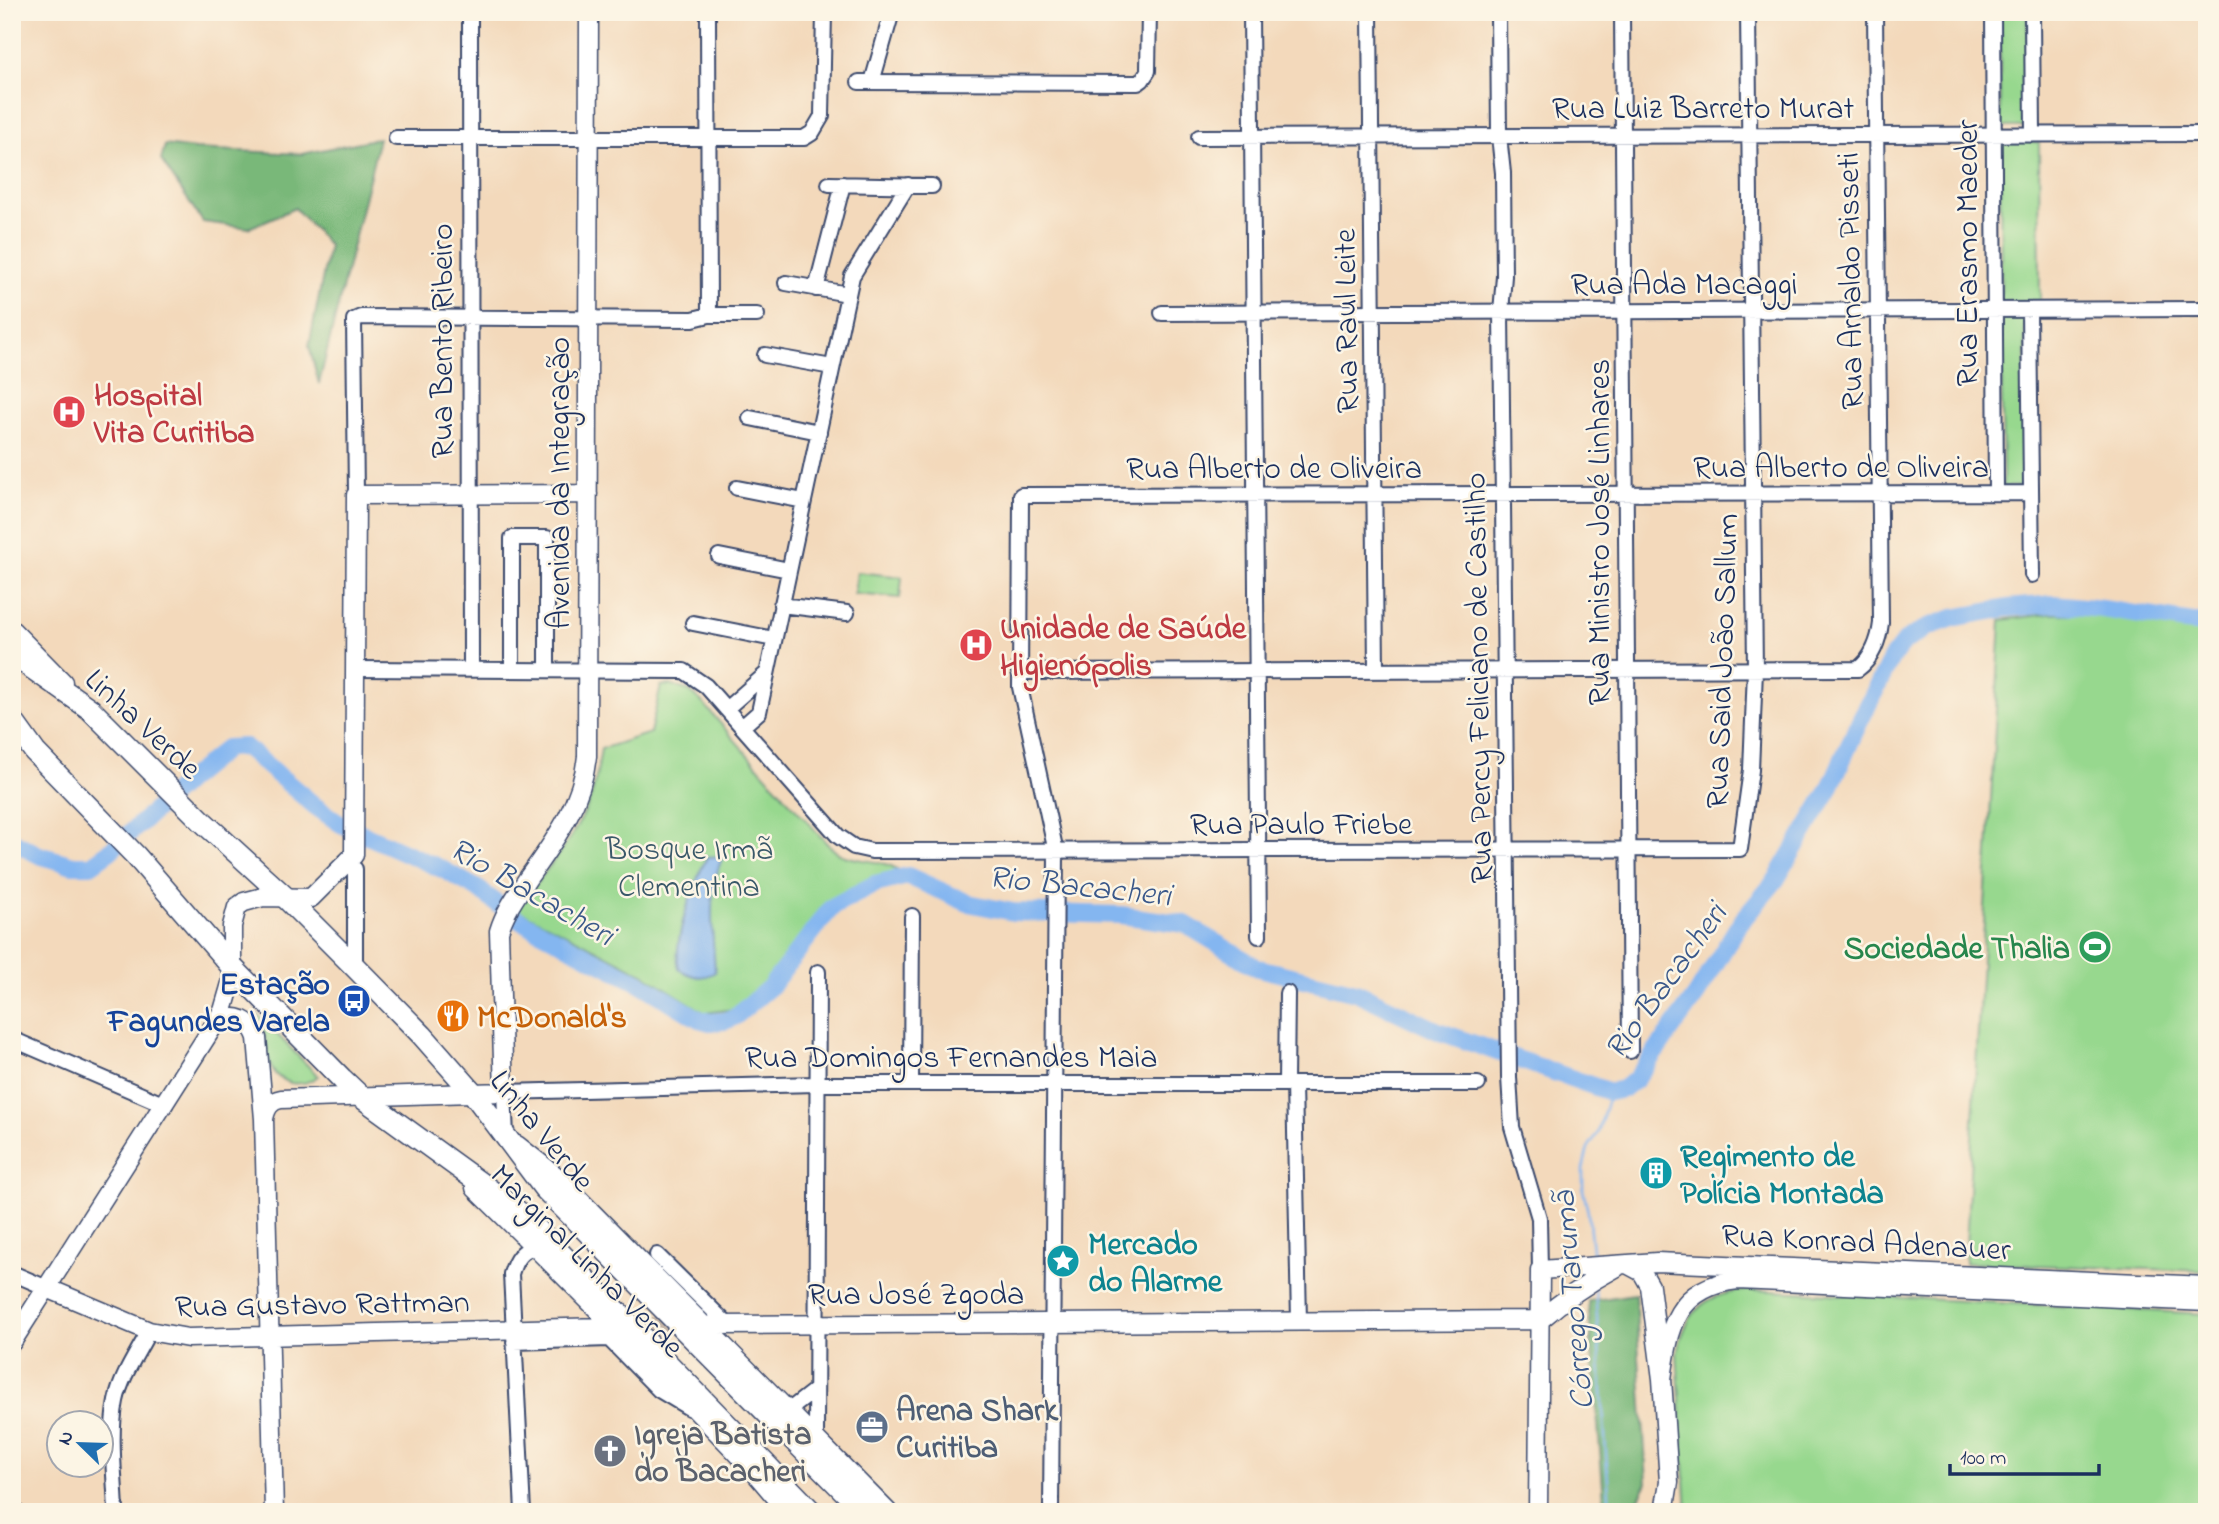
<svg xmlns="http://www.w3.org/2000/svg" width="2219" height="1524" viewBox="0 0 2219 1524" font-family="'Indie Flower',sans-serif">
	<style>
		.green { fill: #97d88e; stroke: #598476; stroke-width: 2 }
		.forest { fill: #79b879; stroke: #4a746c; stroke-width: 2 }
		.water { fill: #84b6f0; stroke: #5072a7; stroke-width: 2 }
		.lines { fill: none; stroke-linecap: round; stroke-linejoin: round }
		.stream { stroke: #84b6f0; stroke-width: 2.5 }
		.river { stroke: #84b6f0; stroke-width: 18 }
		.major-tunnel { stroke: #c8b7a8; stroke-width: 18; stroke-dasharray: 18 9; stroke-linecap: butt }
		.minor-casing { stroke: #3b486c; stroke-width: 18 }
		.major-casing { stroke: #3b486c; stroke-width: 21 }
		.highway-casing { stroke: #3b486c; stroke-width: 24 }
		.minor { stroke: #fff; stroke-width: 14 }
		.major { stroke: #fff; stroke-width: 18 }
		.highway { stroke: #fff; stroke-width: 21 }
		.labels { text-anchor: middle; stroke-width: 5; stroke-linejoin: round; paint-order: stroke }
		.street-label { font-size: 32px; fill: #1b2f5e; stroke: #fcf5e5 }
		.health-label { font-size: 32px; font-weight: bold; fill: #be3a42; stroke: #fcf5e5; text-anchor: start }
		.park-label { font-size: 32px; fill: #3a596a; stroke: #fcf5e5 }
		.leisure-label { font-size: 32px; font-weight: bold; fill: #27864d; stroke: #fcf5e5; text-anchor: end }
		.transit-label { font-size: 32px; font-weight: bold; fill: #164399; stroke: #fcf5e5; text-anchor: end }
		.food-label { font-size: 32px; font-weight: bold; fill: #c56008; stroke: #fcf5e5; text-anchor: start }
		.culture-label { font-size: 32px; font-weight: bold; fill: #0d838f; stroke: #fcf5e5; text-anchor: start }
		.service-label { font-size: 32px; font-weight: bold; fill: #4e5e75; stroke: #fcf5e5; text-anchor: start }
		.worship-label { font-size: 32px; font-weight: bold; fill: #5b616d; stroke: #fcf5e5; text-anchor: start }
		.water-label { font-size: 33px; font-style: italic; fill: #3a588a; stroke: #fcf5e5 }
	</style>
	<rect width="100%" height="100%" fill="#fcf5e5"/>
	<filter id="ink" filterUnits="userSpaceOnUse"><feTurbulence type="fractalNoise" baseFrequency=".0143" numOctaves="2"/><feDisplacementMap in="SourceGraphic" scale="14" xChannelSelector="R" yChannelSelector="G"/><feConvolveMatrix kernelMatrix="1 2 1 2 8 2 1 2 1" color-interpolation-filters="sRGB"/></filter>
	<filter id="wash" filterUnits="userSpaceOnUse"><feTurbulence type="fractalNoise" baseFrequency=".00686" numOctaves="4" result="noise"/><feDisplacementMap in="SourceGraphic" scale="28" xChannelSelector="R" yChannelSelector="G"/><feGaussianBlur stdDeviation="1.57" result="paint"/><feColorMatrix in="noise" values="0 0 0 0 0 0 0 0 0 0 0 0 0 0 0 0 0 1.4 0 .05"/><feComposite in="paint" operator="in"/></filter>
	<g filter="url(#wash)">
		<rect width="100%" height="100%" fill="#f3d9bb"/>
		<path class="green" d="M2000 12H2027L2028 127H2000Z
			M2000 142H2039L2040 304 2001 305Z
			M2001 318H2025L2026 486 2003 487Z
			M857 572 902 577 900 598 854 594Z
			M2049 614H2107L2164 626 2207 630V1271L1965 1263 2001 620Z
			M670 685 687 690 700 700C735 740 770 781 806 820 815 829 829 849 840 854 857 863 896 859 903 876L875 883 831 906 768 979 735 1009 705 1013 645 975 576 939 517 910C539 879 572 841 587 807 595 789 598 768 601 749L650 733 661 686Z
			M257 1014 318 1076C310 1082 301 1085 291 1083 256 1074 276 1037 255 1017Z
			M1753 1290 2207 1314V1512H1687L1677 1353C1687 1308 1707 1292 1753 1290Z"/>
		<path class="forest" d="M379 138 319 384 309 346 329 245 295 208 249 228 203 222 161 160 165 145 195 149 302 154Z
			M1635 1294 1647 1483 1632 1512H1605L1588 1301Z"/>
		<path class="water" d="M723 856C706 894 713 932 715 972 702 980 692 977 679 969 672 942 694 883 707 857Z"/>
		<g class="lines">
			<path class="stream" d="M1593 1260 1588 1212 1583 1190V1169L1588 1148 1598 1133 1610 1092
				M1595 1288 1610 1512"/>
			<path class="river" d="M12 841 39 855 73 865H91L109 852 187 781 227 748 245 747 315 806 341 824 442 869 478 889 519 920 643 985 699 1019 710 1022 725 1021 736 1016 770 987 832 907 875 884 908 876 968 903 1013 912 1121 915 1185 924 1258 968 1356 992 1438 1031 1610 1092 1623 1089 1636 1079 1697 994 1740 923 1776 880 1829 790 1857 727 1891 659 1905 641 1928 627 1953 618 2007 608 2054 604 2103 609 2193 623H2207"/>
		</g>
	</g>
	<g filter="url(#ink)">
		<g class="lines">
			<path class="major-tunnel" d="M624 1327 687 1325"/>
			<defs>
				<path id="minor" d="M470 12 471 669
					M708 12 709 315
					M1251 12 1259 936
					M1370 12 1376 671
					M1498 12 1499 136 1503 173 1504 276 1501 312 1509 1077 1512 1127 1539 1218 1540 1270
					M1622 12 1630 1051
					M1993 12 1996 493
					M2032 12 2033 134
					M859 82 1138 83 1142 80 1148 71 1149 12
					M872 82 892 12
					M1199 137 2207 134
					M396 138H804L812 133 822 116 824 12
					M829 184 932 186
					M786 283 848 294
					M816 289 843 184
					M2029 310 2032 575
					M1162 313 2207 309
					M765 355 832 367
					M750 418 819 432
					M737 488 804 501
					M356 495 354 320 361 317 693 319 709 315H757
					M719 556 789 570
					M781 605 847 613
					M693 623 774 639
					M355 669 684 671 706 686 838 836 854 847 872 851 1740 849 1751 770 1755 670 1748 12
					M512 669V538H547V669
					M1019 672 1858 669C1872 659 1879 640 1881 623L1875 12
					M726 709 767 673
					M742 727 759 712 852 276 908 185
					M355 869V967
					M12 1039 165 1105
					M911 1084 912 916
					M1286 1084 1287 993
					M1294 1084 1299 1321
					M506 1136 504 1092 817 1084H1478
					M657 1255 727 1324
					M12 1273 47 1288
					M514 1342 609 1339 659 1390 689 1408
					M788 1411 815 1390
					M816 1439 818 972
					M116 1512C115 1477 109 1435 116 1401 121 1377 137 1354 149 1331
					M523 1512 511 1274C515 1260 521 1250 535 1247
					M1051 1512 1056 852 1020 687 1021 495 2031 493"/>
				<path id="major" d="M12 630 63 682
					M219 1020C237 1014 251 1020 257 1038L264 1119 274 1512
					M264 1119C266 1108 270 1101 281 1099L504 1092 499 931C505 911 517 895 528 878 555 840 582 804 587 756L589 12
					M517 1145 555 1175 888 1512
					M475 1188C565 1276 653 1365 740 1456 757 1474 772 1494 789 1512
					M1627 1264 1642 1272 1650 1286 1662 1379 1669 1482 1664 1512
					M47 1288 149 1331 188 1338 603 1327
					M1540 1320C1564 1299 1589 1282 1617 1267
					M712 1325 1540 1320
					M12 1342 223 1011 232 980V926L237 907 244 902 263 897 311 898 354 855 356 495 588 494
					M1662 1379C1669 1327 1676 1287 1738 1280L2207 1302
					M12 1510 15 1512
					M1538 1512 1540 1270 1657 1262 2207 1286"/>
				<path id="highway" d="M12 654 90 709 202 821 286 898 355 967 422 1035 473 1093 544 1188 865 1512
					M12 720 35 752 136 856 232 967 342 1079 360 1096 509 1204 530 1222 812 1512"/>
			</defs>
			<use href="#minor" class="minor-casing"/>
			<use href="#major" class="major-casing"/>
			<use href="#highway" class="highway-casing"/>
			<use href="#minor" class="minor"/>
			<use href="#major" class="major"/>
			<use href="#highway" class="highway"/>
		</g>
	</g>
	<defs>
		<symbol id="hospital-disc" viewBox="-11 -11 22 22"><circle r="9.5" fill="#e0444e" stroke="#fcf5e5"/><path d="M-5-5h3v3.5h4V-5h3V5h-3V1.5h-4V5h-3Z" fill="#fff"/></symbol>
		<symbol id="stadium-disc" viewBox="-11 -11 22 22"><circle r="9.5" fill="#2e9e5b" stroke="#fcf5e5"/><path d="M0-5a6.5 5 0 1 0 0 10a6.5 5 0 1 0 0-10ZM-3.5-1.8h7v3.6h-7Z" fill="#fff"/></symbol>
		<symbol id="bus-disc" viewBox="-11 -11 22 22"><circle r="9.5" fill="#1a4fb4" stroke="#fcf5e5"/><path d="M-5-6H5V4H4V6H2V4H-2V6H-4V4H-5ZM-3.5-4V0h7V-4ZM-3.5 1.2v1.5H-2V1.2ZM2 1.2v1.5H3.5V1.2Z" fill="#fff"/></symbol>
		<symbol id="restaurant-disc" viewBox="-11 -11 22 22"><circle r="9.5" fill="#e8710a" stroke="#fcf5e5"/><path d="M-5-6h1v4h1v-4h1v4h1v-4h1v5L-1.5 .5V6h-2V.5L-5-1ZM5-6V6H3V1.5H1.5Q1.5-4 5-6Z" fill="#fff"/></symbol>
		<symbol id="building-disc" viewBox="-11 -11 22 22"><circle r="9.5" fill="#0f9aa8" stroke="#fcf5e5"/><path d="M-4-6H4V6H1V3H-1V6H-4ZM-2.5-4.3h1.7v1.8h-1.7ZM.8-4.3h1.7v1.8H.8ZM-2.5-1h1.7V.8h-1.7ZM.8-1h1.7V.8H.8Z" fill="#fff"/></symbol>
		<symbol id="sight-disc" viewBox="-11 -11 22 22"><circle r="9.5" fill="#0f9aa8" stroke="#fcf5e5"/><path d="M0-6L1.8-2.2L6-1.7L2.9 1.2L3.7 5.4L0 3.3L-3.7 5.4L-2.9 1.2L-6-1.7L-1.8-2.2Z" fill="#fff"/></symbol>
		<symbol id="office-disc" viewBox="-11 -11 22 22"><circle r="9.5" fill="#5c6f8a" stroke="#fcf5e5"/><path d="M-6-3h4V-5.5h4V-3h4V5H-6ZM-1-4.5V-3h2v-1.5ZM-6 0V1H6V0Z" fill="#fff"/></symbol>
		<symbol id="church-disc" viewBox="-11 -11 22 22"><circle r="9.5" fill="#6b7280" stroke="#fcf5e5"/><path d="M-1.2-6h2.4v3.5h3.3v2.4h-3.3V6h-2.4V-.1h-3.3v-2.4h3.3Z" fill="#fff"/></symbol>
	</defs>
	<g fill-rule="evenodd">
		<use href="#hospital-disc" x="50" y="393" width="38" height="38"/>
		<use href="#hospital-disc" x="957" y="626" width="38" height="38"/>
		<use href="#stadium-disc" x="2076" y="928" width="38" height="38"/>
		<use href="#bus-disc" x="335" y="982" width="38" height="38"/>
		<use href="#restaurant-disc" x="434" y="997" width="38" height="38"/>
		<use href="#building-disc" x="1637" y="1154" width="38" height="38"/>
		<use href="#sight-disc" x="1044" y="1242" width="38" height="38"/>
		<use href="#office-disc" x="853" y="1408" width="38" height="38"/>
		<use href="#church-disc" x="591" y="1432" width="38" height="38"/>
	</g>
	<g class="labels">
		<g class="street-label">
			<text x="1703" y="118">Rua Luiz Barreto Murat</text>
			<text transform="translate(1966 253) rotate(-90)" y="11">Rua Erasmo Maeder</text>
			<text transform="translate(1849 281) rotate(-91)" y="11">Rua Arnaldo Pisseti</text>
			<text x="1684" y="294">Rua Ada Macaggi</text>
			<text transform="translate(1345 321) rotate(-91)" y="11">Rua Raul Leite</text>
			<text transform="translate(441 341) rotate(-90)" y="11">Rua Bento Ribeiro</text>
			<text x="1841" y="477">Rua Alberto de Oliveira</text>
			<text x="1274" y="478">Rua Alberto de Oliveira</text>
			<text transform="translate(558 483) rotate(-90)" y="11">Avenida da Integração</text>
			<text transform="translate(1598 532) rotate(-90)" y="11">Rua Ministro José Linhares</text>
			<text transform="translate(1721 661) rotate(-88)" y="11">Rua Said João Sallum</text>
			<text transform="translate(1477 678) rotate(-91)" y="11">Rua Percy Feliciano de Castilho</text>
			<text transform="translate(144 723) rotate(43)" y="11">Linha Verde</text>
			<text x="1301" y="834">Rua Paulo Friebe</text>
			<text x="951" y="1067">Rua Domingos Fernandes Maia</text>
			<text transform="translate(543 1130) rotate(51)" y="11">Linha Verde</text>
			<text transform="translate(1866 1241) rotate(3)" y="11">Rua Konrad Adenauer</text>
			<text transform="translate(588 1260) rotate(45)" y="11">Marginal Linha Verde</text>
			<text x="916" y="1304">Rua José Zgoda</text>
			<text transform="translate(322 1303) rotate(-1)" y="11">Rua Gustavo Rattman</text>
		</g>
		<g class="health-label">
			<text x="94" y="405">Hospital<tspan x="94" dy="37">Vita Curitiba</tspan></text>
			<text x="1000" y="638">Unidade de Saúde<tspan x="1000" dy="37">Higienópolis</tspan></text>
		</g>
		<g class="park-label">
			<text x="689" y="859">Bosque Irmã<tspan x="689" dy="37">Clementina</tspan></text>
		</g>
		<g class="leisure-label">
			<text x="2070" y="958">Sociedade Thalia</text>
		</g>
		<g class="transit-label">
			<text x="330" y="994">Estação<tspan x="330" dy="37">Fagundes Varela</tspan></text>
		</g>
		<g class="food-label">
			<text x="477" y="1027">McDonald's</text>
		</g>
		<g class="culture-label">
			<text x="1680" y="1166">Regimento de<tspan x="1680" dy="37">Polícia Montada</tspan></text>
			<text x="1088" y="1254">Mercado<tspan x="1088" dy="37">do Alarme</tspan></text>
		</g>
		<g class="service-label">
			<text x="896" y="1420">Arena Shark<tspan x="896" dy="37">Curitiba</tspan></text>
		</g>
		<g class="worship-label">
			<text x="634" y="1444">Igreja Batista<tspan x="634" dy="37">do Bacacheri</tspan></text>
		</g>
		<g class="water-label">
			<text transform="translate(1080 884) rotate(6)" y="12">Rio Bacacheri</text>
			<text transform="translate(533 890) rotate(30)" y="12">Rio Bacacheri</text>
			<text transform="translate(1664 980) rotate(-54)" y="12">Rio Bacacheri</text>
			<text transform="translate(1571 1301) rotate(-95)" y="12">Córrego Tarumã</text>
		</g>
	</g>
	<rect width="2219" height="1524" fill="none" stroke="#fcf5e5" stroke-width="42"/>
	<g transform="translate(80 1444) rotate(293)"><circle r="33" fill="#fcf5e5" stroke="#a2a6af" stroke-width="2"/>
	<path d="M0-5L12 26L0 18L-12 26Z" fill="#1f6fb2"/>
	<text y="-10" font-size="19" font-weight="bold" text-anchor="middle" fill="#1b2f5e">N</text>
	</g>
	<path d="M1950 1464v10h149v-10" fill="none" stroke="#1b2f5e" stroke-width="3.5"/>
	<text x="1960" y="1464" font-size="21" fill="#1b2f5e" stroke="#fcf5e5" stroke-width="5" paint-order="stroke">100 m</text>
</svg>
